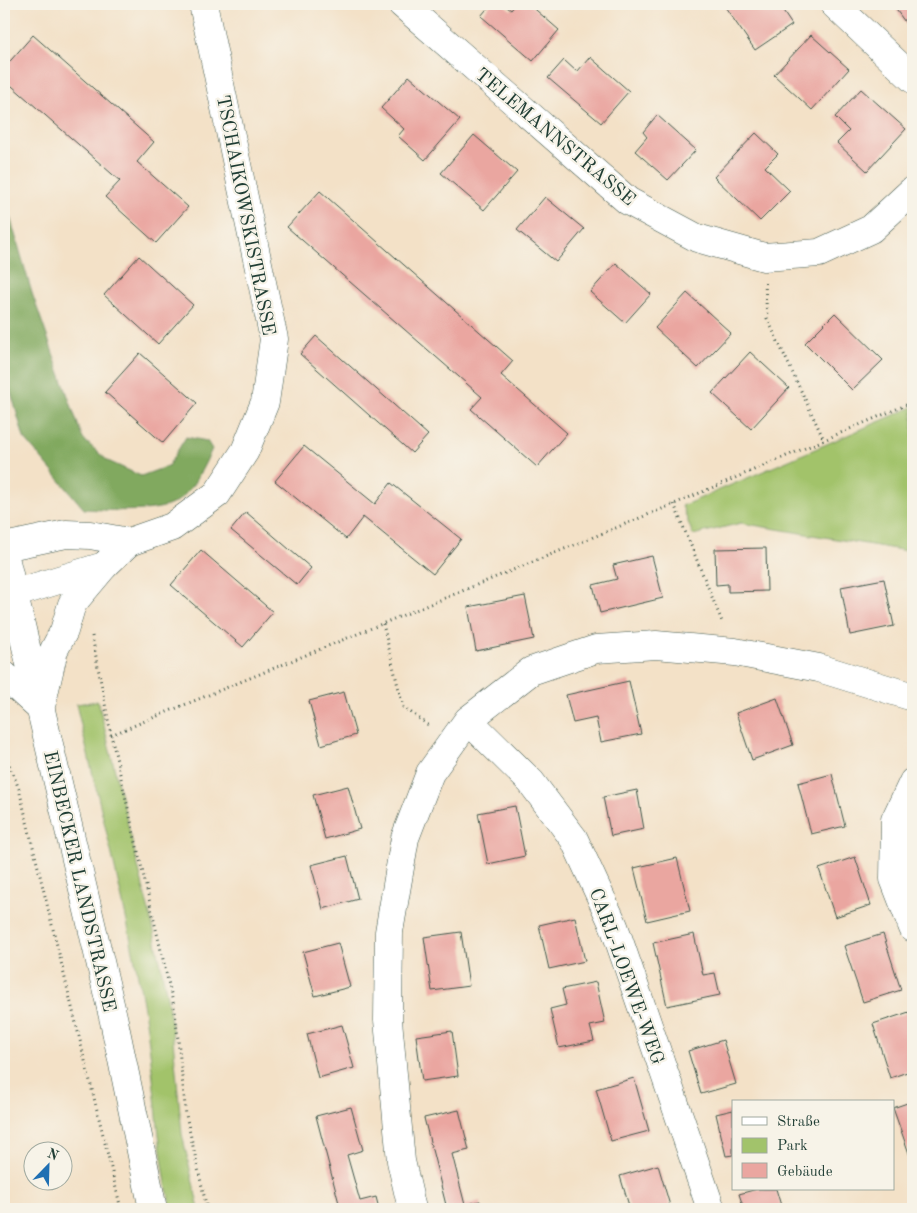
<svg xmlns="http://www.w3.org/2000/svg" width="917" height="1213" viewBox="0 0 917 1213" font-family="'Old Standard TT',serif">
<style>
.green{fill:#a2c36b;stroke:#608050}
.forest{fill:#81a95f;stroke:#50734a}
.building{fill:#eaa6a0}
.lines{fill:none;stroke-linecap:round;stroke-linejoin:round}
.minor-casing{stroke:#3f564a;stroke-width:29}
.primary-casing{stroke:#3f564a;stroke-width:29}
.path{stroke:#3f564a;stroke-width:3;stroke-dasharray:1 4;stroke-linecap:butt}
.minor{stroke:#fff;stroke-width:28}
.primary{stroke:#fff;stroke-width:28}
.labels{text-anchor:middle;stroke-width:4.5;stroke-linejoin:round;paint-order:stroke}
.street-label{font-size:19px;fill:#1f3d34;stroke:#f7f3e8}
</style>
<rect width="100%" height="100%" fill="#f7f3e8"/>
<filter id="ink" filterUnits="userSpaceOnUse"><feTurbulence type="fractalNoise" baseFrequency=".02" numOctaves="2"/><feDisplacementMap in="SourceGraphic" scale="10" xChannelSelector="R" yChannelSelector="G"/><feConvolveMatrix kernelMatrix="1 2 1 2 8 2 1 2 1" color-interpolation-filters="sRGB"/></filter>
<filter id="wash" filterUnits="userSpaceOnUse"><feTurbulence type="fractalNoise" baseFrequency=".0096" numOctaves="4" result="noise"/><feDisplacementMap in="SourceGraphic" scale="20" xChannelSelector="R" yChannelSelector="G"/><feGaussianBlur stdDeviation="1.12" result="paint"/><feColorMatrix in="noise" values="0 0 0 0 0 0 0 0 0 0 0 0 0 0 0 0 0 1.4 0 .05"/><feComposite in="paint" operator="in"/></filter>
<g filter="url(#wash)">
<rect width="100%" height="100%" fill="#f3e1c7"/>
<path class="green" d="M913,407V552L741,523L693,535L682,506Z
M98,701L154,932L167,997L172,1029L182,1134L199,1209H171C156,1141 155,1071 143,1003C125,902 99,803 76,704Z"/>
<path class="forest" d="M4,196L32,293L83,439L108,461L141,476L168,466L186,437L207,441L212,449C204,466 194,488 179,500C161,515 107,510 84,509L24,438L4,368Z"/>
<g id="blocks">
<path class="building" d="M491,4H503L511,10L516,4H529L559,30L533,61L481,16Z
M723,4H778L792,25L755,50Z
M892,4H913V20L907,25Z
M33,35L154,142L137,162L188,207L156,243L105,197L120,181L4,79V68Z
M811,35L849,69L812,110L774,75Z
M590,57L629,91L601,123L548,78L564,60L577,72Z
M409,76L460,120L425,160L398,136L404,129L381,108Z
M861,89L906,129L867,171L837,143L849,131L835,117Z
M657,115L696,150L668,180L635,151L647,137L643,132Z
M756,133L778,154L765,167L790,191L760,221L714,177Z
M474,135L517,172L484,210L441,173Z
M320,191L513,361L501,375L567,433L537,467L471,409L482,397L287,227Z
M545,197L584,229L556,262L517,230Z
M139,256L193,305L158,344L104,295Z
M616,263L651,294L625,323L590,292Z
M687,293L731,333L698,368L655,328Z
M835,313L883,360L852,390L805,343Z
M316,336L428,435L412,453L300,354Z
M750,352L789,388L751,429L712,393Z
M140,353L197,403L163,443L105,392Z
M304,446L375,504L391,483L461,539L433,574L363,517L346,539L275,481Z
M246,512L311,568L297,585L231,530Z
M766,548L767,591L728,592V584L716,585L715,549Z
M201,550L273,612L243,647L171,585Z
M652,556L663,598L600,613L593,585L617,579L613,565Z
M884,579L894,626L850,635L841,587Z
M525,596L534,639L476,651L468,607Z
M629,681L641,734L601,742L596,718L573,723L566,695Z
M344,692L356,735L321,745L309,701Z
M777,698L793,745L752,760L736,713Z
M832,774L845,826L811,834L798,783Z
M348,786L360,829L325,839L313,795Z
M637,790L644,829L611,836L603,797Z
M515,806L525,856L488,864L478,813Z
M347,856L358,899L323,909L311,865Z
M855,857L871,905L835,917L819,869Z
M677,858L690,911L647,921L634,868Z
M575,917L585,961L549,969L539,925Z
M461,932L469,986L432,991L424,937Z
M694,934L703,975L715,973L720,995L667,1006L653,943Z
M883,934L901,990L863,1002L844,946Z
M338,943L350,987L315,996L303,952Z
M596,982L605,1023L590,1026L594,1041L559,1048L550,1009L566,1005L562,989Z
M909,1012L913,1025V1070L890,1078L873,1024Z
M342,1025L354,1068L318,1078L307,1034Z
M452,1031L458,1076L422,1081L416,1036Z
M723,1040L736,1084L701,1094L688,1051Z
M634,1078L649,1131L611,1141L596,1089Z
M913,1101V1158L911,1159L893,1108Z
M351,1107L363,1150L347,1155L360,1201L376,1197L379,1209H341L340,1207L316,1116Z
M459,1110L469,1150L452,1154L465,1205L480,1201L482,1209H447L424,1118Z
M733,1110V1155L726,1156L716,1114Z
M658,1165L671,1209H630L620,1176Z
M757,1189H776L782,1209H744L739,1194Z"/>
</g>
</g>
<g filter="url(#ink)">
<use href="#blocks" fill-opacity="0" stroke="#3f564a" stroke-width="1"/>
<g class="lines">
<g class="minor-casing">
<path id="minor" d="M402,4L628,201L697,238L764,257L819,253L871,229L913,190
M834,4L913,79
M4,547L66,534L90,535L129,542
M13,594L104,566L129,542L172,527L217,494L245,451L265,402L274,339L203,4
M468,720L531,782L574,839L614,926L711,1209
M913,782L895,820L894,879L913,928
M412,1209L401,1161L388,1020L389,932L405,838L430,773L468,720L531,671L596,649L656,645L735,652L819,668L913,697"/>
</g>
<g class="primary-casing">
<path id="primary" d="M4,553L114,1021L153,1209
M4,675L41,709
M42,702L54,650L64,631L72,604L104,566"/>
</g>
<path class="path" d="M765,283L767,318L824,440
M674,504L723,624
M383,624L403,707L431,727
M92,636L111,735L175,1011L186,1115L207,1209
M111,735L674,504L913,402
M4,751L19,789L121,1209"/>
<use href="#minor" class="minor"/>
<use href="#primary" class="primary"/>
</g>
</g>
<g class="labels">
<g class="street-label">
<text transform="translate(556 136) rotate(40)" y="7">TELEMANNSTRASSE</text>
<text transform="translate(247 215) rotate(79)" y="7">TSCHAIKOWSKISTRASSE</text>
<text transform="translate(81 881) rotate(77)" y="7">EINBECKER LANDSTRASSE</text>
<text transform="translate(628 976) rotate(70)" y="7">CARL-LOEWE-WEG</text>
</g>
</g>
<rect width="917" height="1213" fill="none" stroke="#f7f3e8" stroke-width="20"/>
<rect x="732" y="1100" width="162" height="90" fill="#f7f3e8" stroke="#a1aaa0"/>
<rect x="742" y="1117" width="25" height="8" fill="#ffffff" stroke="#a1aaa0"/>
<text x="777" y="1126" font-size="15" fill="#1f3d34">Straße</text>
<rect x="742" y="1138" width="25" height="15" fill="#a2c36b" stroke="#a1aaa0"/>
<text x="777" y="1150" font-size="15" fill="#1f3d34">Park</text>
<rect x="742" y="1163" width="25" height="15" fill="#eaa6a0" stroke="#a1aaa0"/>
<text x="777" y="1176" font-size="15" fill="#1f3d34">Gebäude</text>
<g transform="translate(48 1166) rotate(23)"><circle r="24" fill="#f7f3e8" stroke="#a1aaa0"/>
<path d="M0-4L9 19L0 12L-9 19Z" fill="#1f6fb2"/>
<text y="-8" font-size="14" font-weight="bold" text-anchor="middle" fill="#1f3d34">N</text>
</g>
</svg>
